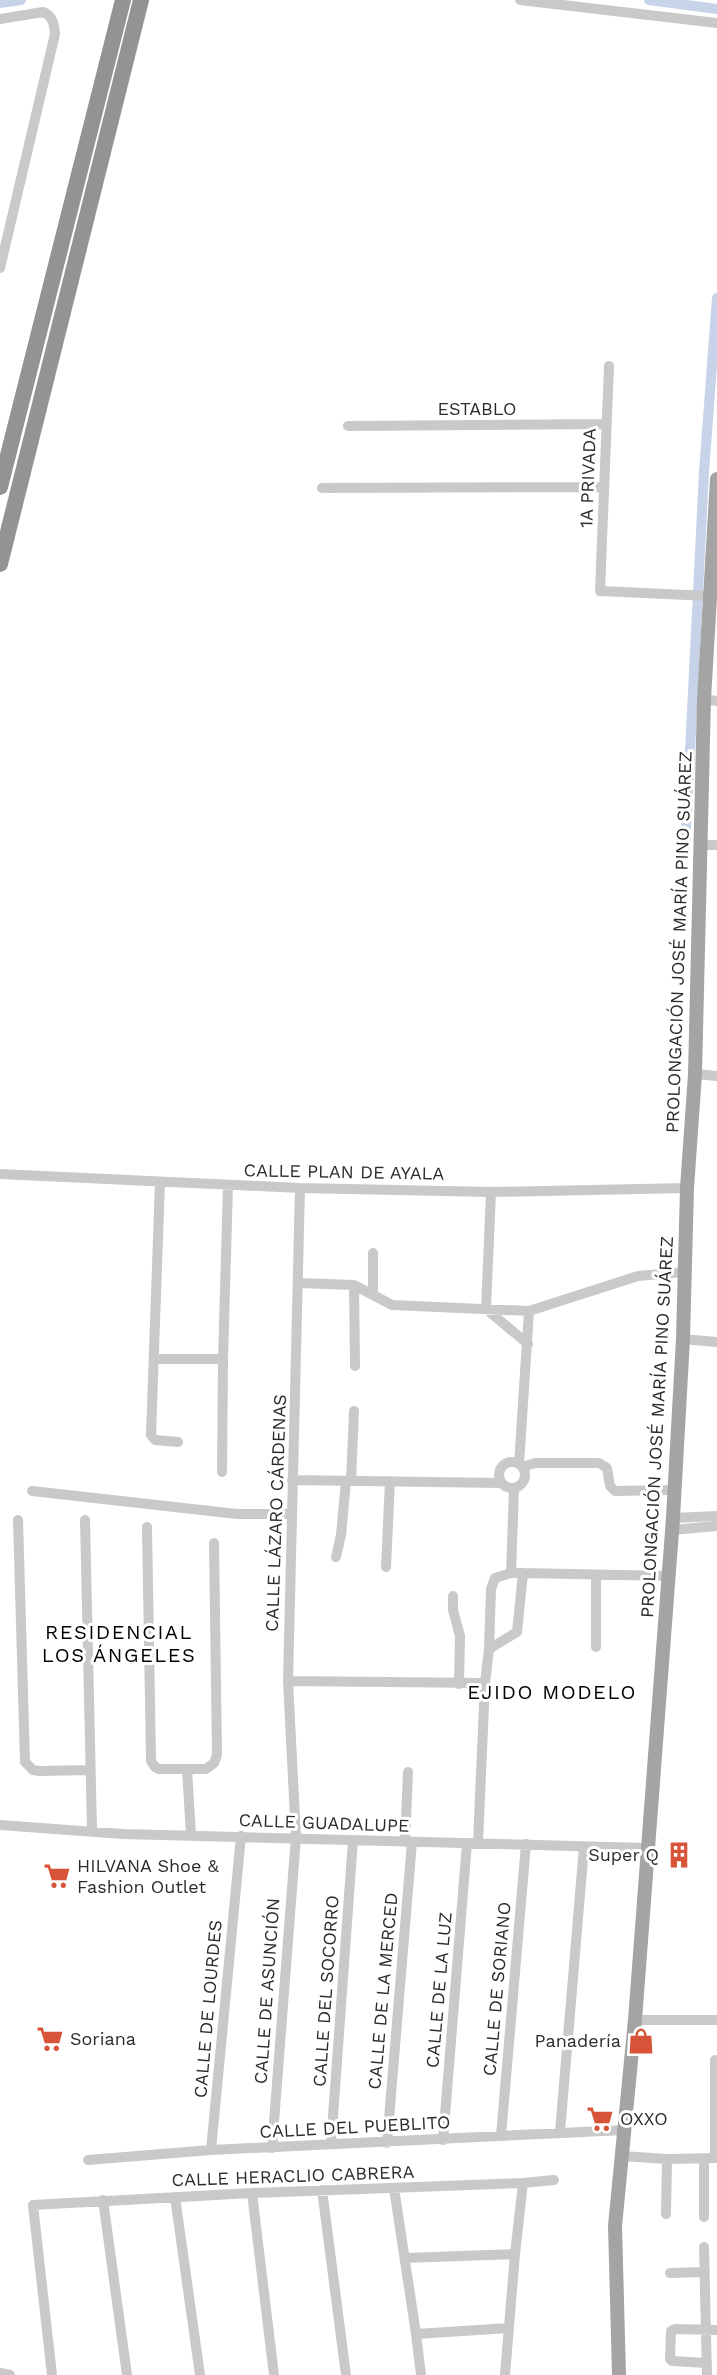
<svg xmlns="http://www.w3.org/2000/svg" width="717" height="2375" viewBox="0 0 717 2375" font-family="'Work Sans',sans-serif">
<style>
.lines{fill:none;stroke-linecap:round;stroke-linejoin:round}
.canal{stroke:#c7d3e8;stroke-width:10}
.minor{stroke:#c9c9c9;stroke-width:10}
.major{stroke:#a4a4a4;stroke-width:14}
.highway{stroke:#939393;stroke-width:16}
.labels{text-anchor:middle;stroke-width:6;stroke-linejoin:round;paint-order:stroke}
.street-label{font-size:18px;fill:#2c2c2c;stroke:#fff}
.poi-label{font-size:18px;fill:#2c2c2c;stroke:#fff;text-anchor:start}
.neighbourhood-label{font-size:20px;letter-spacing:1.5px;fill:#000;stroke:#fff}
</style>
<rect width="100%" height="100%" fill="#fff"/>
<g class="lines">
<path class="canal" d="M649,0L717,9
M0,3L21,0
M685,850L704,472L717,298"/>
<path class="minor" d="M520,0L717,23
M0,19L43,12C53,16 54,24 55,34L0,268
M609,366L600,591L709,596
M348,426L607,424
M322,488L604,487
M704,699L717,701
M701,845H717
M695,1074L717,1076
M0,1174L300,1188L491,1192L687,1188
M160,1182L151,1435L155,1440L178,1442
M491,1192L486,1309L528,1344
M299,1283L354,1285L392,1305L529,1311L638,1276L684,1272
M354,1285L355,1366
M373,1293V1253
M683,1339L717,1342
M154,1359H223
M499 1475a13 13 0 1 1 26 0a13 13 0 1 1-26 0Z
M519,1464L529,1311
M522,1467L535,1463H599L607,1468L610,1486L615,1491L674,1490
M222,1472L223,1359L228,1186
M292,1480L501,1483
M351,1481L354,1411
M32,1491L237,1514H291
M673,1518L717,1516
M18,1520L25,1762L33,1770L39,1771L90,1770
M85,1520L92,1830
M147,1527L151,1761L155,1767L159,1769H206L214,1763L217,1755L214,1543
M672,1530L717,1526
M336,1557L341,1535L346,1481
M386,1567L390,1481
M511,1573L514,1489
M453,1596V1610L460,1636L459,1684
M596,1647V1576
M489,1649L491,1589L495,1578L511,1573H523L669,1576
M288,1681L485,1683
M187,1769L191,1835
M0,1825L123,1834L647,1848
M405,1842L408,1772
M478,1842L485,1683L489,1649L517,1632L523,1573
M635,2020H717
M560,2132L584,1847
M501,2136L526,1844
M443,2140L467,1843
M387,2143L412,1842
M331,2144L353,1840
M272,2148L296,1837L288,1681L300,1188
M211,2150L241,1836
M622,2156L667,2159L717,2158
M715,2158V2060
M88,2160L211,2150L624,2130
M394,2188L416,2334L421,2375
M322,2190L346,2375
M252,2193L274,2375
M175,2197L200,2375
M103,2200L127,2375
M666,2214L667,2159
M704,2217V2159
M704,2247L707,2375
M405,2258L515,2254
M670,2273L705,2272
M416,2334L509,2328
M707,2363L672,2361L670,2359L671,2331L675,2329L717,2330
M0,2373L10,2375
M52,2375L33,2205L252,2193L523,2183L554,2180
M505,2375L515,2254L523,2183"/>
<path class="major" d="M619,2375L615,2226L635,2020L673,1518L683,1339L687,1188L695,1074L704,699L717,479"/>
<path class="highway" d="M0,487L123,0
M0,564L141,0"/>
</g>
<defs>
<g id="building-bare" transform="scale(2.07)"><path d="M-4-6H4V6H1V3H-1V6H-4ZM-2.5-4.3h1.7v1.8h-1.7ZM.8-4.3h1.7v1.8H.8ZM-2.5-1h1.7V.8h-1.7ZM.8-1h1.7V.8H.8Z" fill="#d85439" stroke="#fff" stroke-width="2.5" paint-order="stroke"/></g>
<g id="supermarket-bare" transform="scale(2.07)"><path d="M-6-5.5h2.5l.6 2H6L4.5 2H-2.5L-4.4-4H-6ZM-1.5 3.2a1.3 1.3 0 1 0 .1 0ZM3 3.2a1.3 1.3 0 1 0 .1 0Z" fill="#d85439" stroke="#fff" stroke-width="2.5" paint-order="stroke"/></g>
<g id="shop-bare" transform="scale(2.07)"><path d="M-5-2.5h2.3a2.7 3.5 0 0 1 5.4 0H5L5.5 6h-11ZM-1.5-2.5h3a1.5 2.3 0 0 0-3 0Z" fill="#d85439" stroke="#fff" stroke-width="2.5" paint-order="stroke"/></g>
</defs>
<g fill-rule="evenodd">
<use href="#building-bare" x="679" y="1855"/>
<use href="#supermarket-bare" x="57" y="1876"/>
<use href="#supermarket-bare" x="50" y="2039"/>
<use href="#shop-bare" x="641" y="2041"/>
<use href="#supermarket-bare" x="600" y="2119"/>
</g>
<g class="labels">
<g class="street-label">
<text x="477" y="415">ESTABLO</text>
<text transform="translate(588 478) rotate(-88)" y="6">1A PRIVADA</text>
<text transform="translate(679 942) rotate(-88)" y="6">PROLONGACIÓN JOSÉ MARÍA PINO SUÁREZ</text>
<text transform="translate(344 1172) rotate(1)" y="6">CALLE PLAN DE AYALA</text>
<text transform="translate(657 1427) rotate(-87)" y="6">PROLONGACIÓN JOSÉ MARÍA PINO SUÁREZ</text>
<text transform="translate(276 1513) rotate(-88)" y="6">CALLE LÁZARO CÁRDENAS</text>
<text transform="translate(324 1823) rotate(2)" y="6">CALLE GUADALUPE</text>
<text transform="translate(497 1989) rotate(-85)" y="6">CALLE DE SORIANO</text>
<text transform="translate(439 1990) rotate(-85)" y="6">CALLE DE LA LUZ</text>
<text transform="translate(267 1991) rotate(-86)" y="6">CALLE DE ASUNCIÓN</text>
<text transform="translate(326 1991) rotate(-86)" y="6">CALLE DEL SOCORRO</text>
<text transform="translate(383 1991) rotate(-85)" y="6">CALLE DE LA MERCED</text>
<text transform="translate(208 2009) rotate(-85)" y="6">CALLE DE LOURDES</text>
<text transform="translate(355 2127) rotate(-3)" y="6">CALLE DEL PUEBLITO</text>
<text transform="translate(293 2176) rotate(-2)" y="6">CALLE HERACLIO CABRERA</text>
</g>
<g class="poi-label">
<text x="659" y="1861" text-anchor="end">Super Q</text>
<text x="77" y="1872">HILVANA Shoe &amp;<tspan x="77" dy="21">Fashion Outlet</tspan></text>
<text x="70" y="2045">Soriana</text>
<text x="621" y="2047" text-anchor="end">Panadería</text>
<text x="620" y="2125">OXXO</text>
</g>
<g class="neighbourhood-label">
<text x="119" y="1639">RESIDENCIAL<tspan x="119" dy="23">LOS ÁNGELES</tspan></text>
<text x="552" y="1699">EJIDO MODELO</text>
</g>
</g>
</svg>
